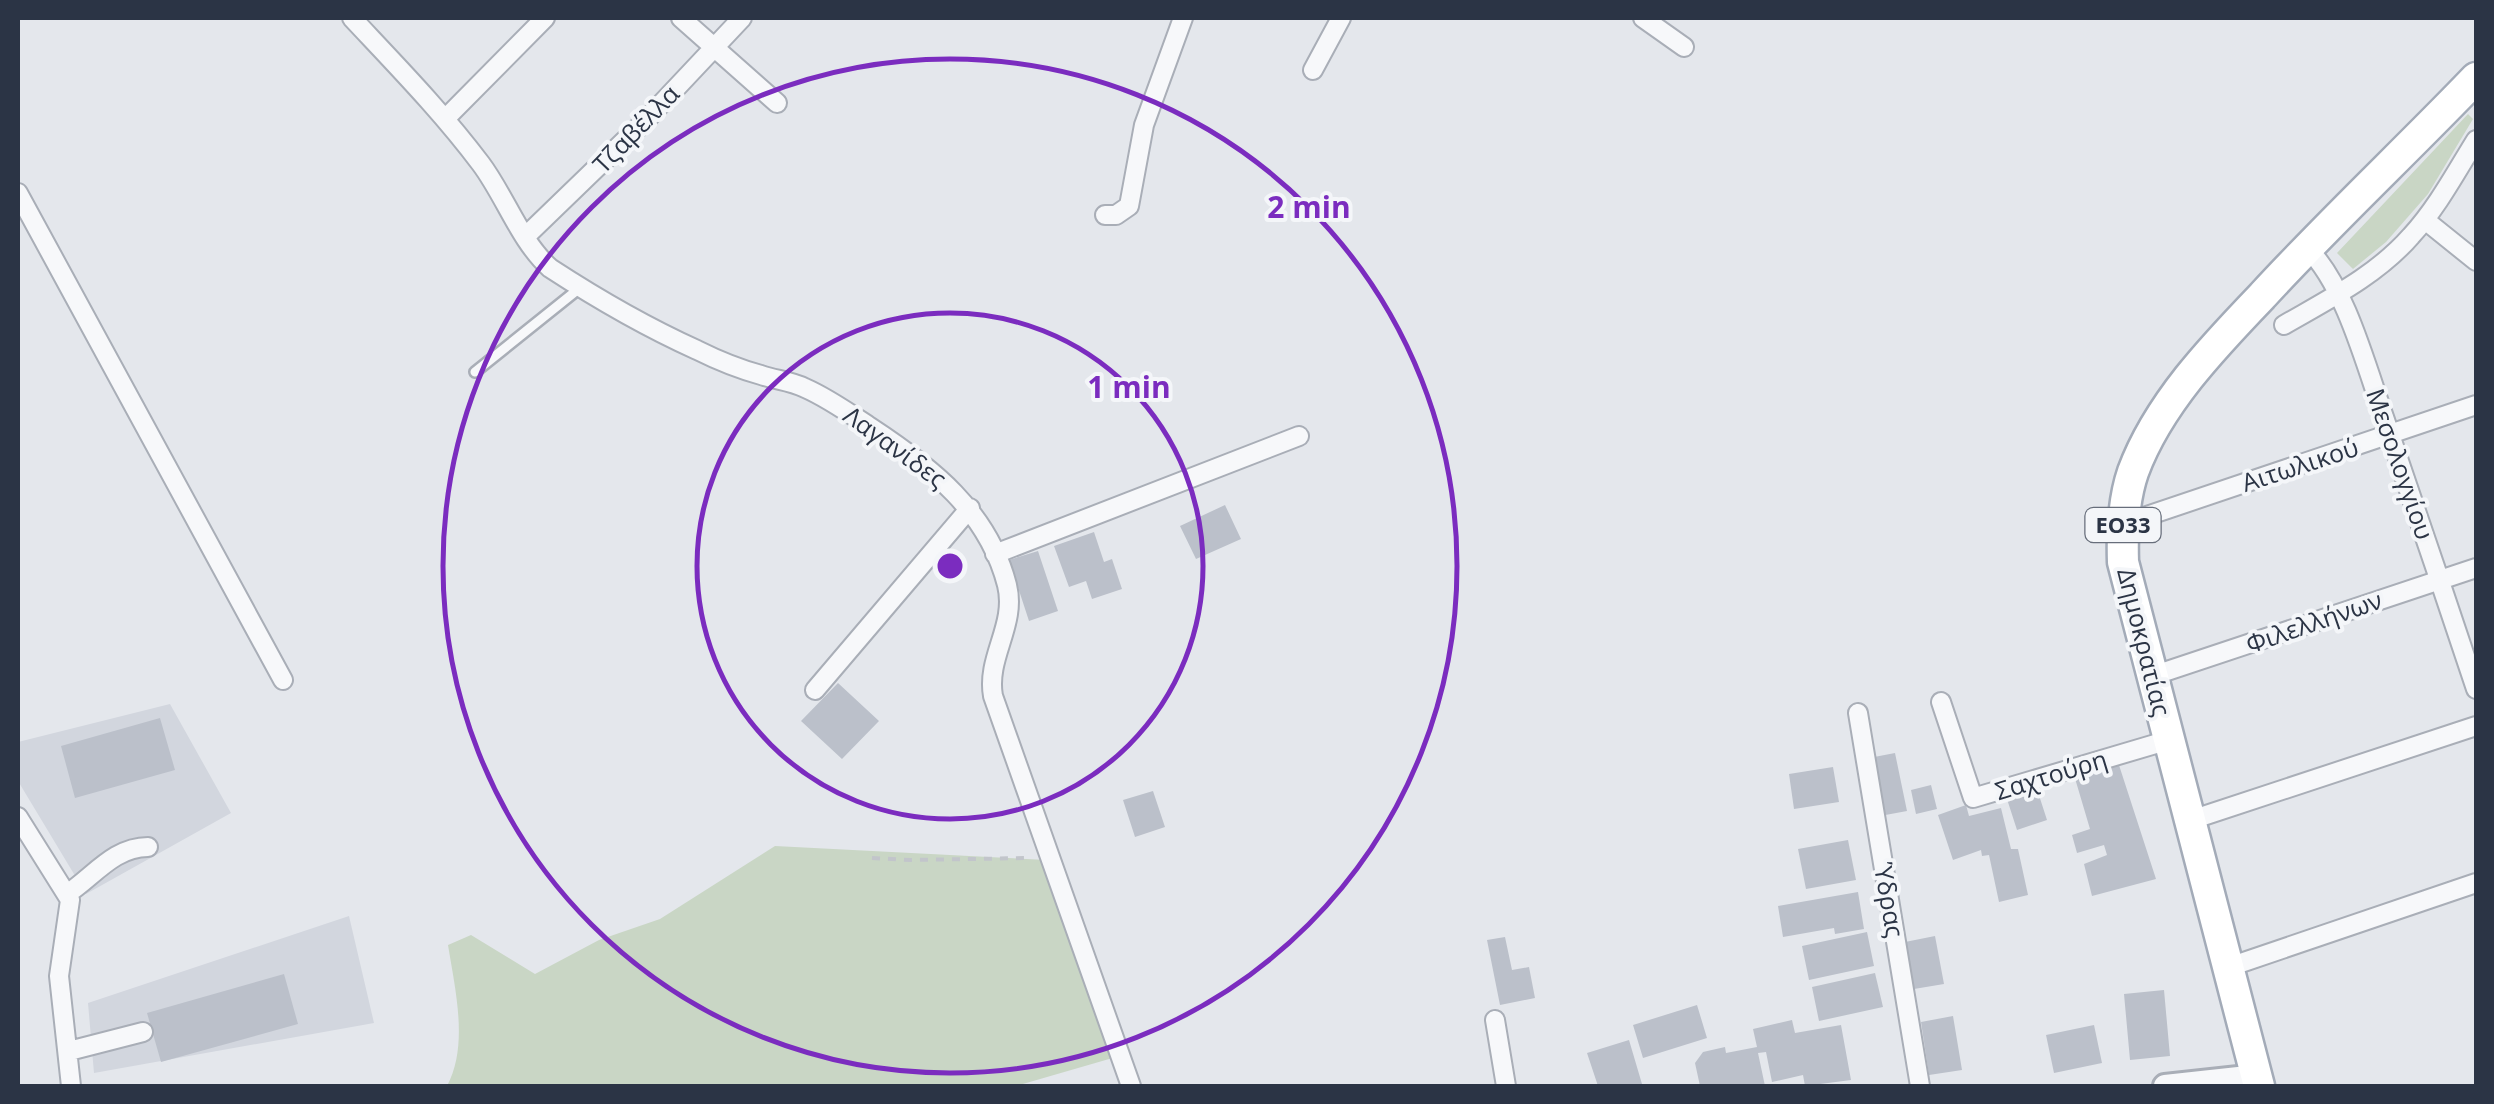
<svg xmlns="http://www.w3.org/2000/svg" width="2494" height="1104" viewBox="0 0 2494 1104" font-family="'Open Sans',sans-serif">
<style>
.built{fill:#d2d6de}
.green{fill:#c9d6c5}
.building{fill:#bbc0ca}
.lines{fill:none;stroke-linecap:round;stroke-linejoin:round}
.service-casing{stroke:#a9aeb7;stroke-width:14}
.minor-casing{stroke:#a9aeb7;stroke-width:22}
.tertiary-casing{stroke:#a9aeb7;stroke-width:28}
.primary-casing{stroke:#a3abb8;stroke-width:35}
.path{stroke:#c2c5cb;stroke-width:4;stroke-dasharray:8 8;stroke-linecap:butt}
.service{stroke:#f7f8fa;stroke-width:9}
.minor{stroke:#f7f8fa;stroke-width:18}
.tertiary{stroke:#f7f8fa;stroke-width:22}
.primary{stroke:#fff;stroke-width:30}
.ring{fill:none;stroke:#7b2cbf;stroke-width:5}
.labels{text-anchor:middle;stroke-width:8;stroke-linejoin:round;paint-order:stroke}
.shield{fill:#f4f6f9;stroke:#676e7b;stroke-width:2.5}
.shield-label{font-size:22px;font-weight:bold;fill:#2b3445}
.street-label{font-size:25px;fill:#2b3445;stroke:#f4f6f9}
.centre{fill:#7b2cbf;stroke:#f4f6f9;stroke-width:5}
.ring-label{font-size:30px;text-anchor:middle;font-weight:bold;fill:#7b2cbf;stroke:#f4f6f9;stroke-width:8;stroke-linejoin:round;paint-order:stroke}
</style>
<rect width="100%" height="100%" fill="#e4e7ec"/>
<path class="built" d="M170,704L231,813L86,894L18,781V742Z
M349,916L374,1023L94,1073L88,1003Z"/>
<path class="green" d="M2468,114L2473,119L2428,194L2386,242L2353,269L2337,253Z
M775,846L1047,860L1116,1057L1016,1086H447C469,1045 455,989 448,945L471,935L535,974L599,940L660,919Z"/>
<path class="building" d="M1225,505L1241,539L1196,559L1180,526Z
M1094,532L1104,562L1112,559L1122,589L1092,599L1086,581L1069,587L1054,546Z
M1038,551L1058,611L1029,621L1009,560Z
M838,683L879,721L842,759L801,721Z
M160,718L175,770L75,798L61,746Z
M1895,753L1907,811L1880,816L1869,758Z
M2118,762L2156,879L2092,896L2084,864L2107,855L2104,845L2077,853L2072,835L2090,829L2074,775Z
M1833,767L1839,802L1794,809L1789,774Z
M1931,785L1937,809L1916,814L1911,790Z
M2036,786L2047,820L2017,830L2006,796Z
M1153,791L1165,827L1135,837L1123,800Z
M1966,805L1969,816L2001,808L2011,849H2018L2028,895L1999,902L1989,855L1982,856L1981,850L1953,860L1938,815Z
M1848,840L1856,880L1806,889L1798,849Z
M1858,892L1864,929L1835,934L1834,928L1783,937L1778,906Z
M1867,932L1874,966L1809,980L1802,946Z
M1935,936L1944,984L1914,989L1905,942Z
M1505,937L1512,970L1529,967L1535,998L1500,1005L1487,940Z
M1875,973L1883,1007L1819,1021L1812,987Z
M284,974L298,1024L161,1062L147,1013Z
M2164,990L2170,1056L2130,1060L2124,994Z
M1697,1005L1707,1038L1643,1058L1633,1025Z
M1953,1016L1962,1070L1929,1075L1921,1022Z
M1792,1020L1795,1033L1841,1025L1851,1080L1805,1086L1803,1075L1772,1082L1766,1052L1758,1053L1765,1086H1700L1695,1063L1703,1052L1725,1047L1726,1053L1757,1047L1753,1029Z
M2094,1025L2102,1063L2054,1073L2046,1035Z
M1629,1040L1642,1084L1598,1086L1587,1053Z"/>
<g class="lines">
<g class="service-casing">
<path id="service" d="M475,372L581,287"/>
</g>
<g class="minor-casing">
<path id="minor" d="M352,18C396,65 442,112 481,164C505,196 520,241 550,268C596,298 646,327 697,350C717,360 739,369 761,375C775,380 791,381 805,388C828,398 849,413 870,427C931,467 988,511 1007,585C1017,625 986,657 993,696L1131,1086
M681,18L777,103
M1643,18L1684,47
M1313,70L1341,18
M446,118L545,18
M18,193L283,680
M1105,215H1116L1129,206L1144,125L1183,18
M2425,220L2476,261
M526,236L646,120L742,18
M2307,248C2345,284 2367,369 2385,420C2416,510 2446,599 2476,689
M2284,325C2329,299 2377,275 2411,236C2437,208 2456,172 2476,140
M2123,524L2476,405
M995,554L1299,436
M2152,676L2476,568
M815,690L970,508
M1941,702L1973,798L2169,740
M1858,713L1920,1086
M18,817L70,900L59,976L71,1086
M2191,820L2476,726
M67,894C94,876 114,847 148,847
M2229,967L2476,883
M1495,1020L1506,1086
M69,1051L143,1032"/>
</g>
<g class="tertiary-casing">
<path id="tertiary" d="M2165,1086L2257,1076"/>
</g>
<g class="primary-casing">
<path id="primary" d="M2259,1086L2123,562C2122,532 2123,501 2133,472C2158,404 2214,346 2263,295C2332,220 2406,151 2476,78"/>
</g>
<path class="path" d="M872,858L911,860L1030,858"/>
<use href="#service" class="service"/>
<use href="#minor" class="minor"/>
<use href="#tertiary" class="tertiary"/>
<use href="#primary" class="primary"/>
</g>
<g class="ring">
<circle cx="950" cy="566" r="253"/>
<circle cx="950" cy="566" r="507"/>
</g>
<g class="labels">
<rect class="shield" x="2085.5" y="508" width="75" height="34" rx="8"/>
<g class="shield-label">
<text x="2123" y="533">ΕΟ33</text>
</g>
<g class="street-label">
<text transform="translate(636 129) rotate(-46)" y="9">Τζαβέλλα</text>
<text transform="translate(895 447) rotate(36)" y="9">Λαγανίδες</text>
<text transform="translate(2400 464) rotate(71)" y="9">Μεσολογγίου</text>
<text transform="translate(2300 465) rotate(-18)" y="9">Αιτωλικού</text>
<text transform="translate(2314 622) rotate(-19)" y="9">Φιλελλήνων</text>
<text transform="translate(2144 642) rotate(76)" y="9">Δημοκρατίας</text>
<text transform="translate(2051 775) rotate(-17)" y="9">Σαχτούρη</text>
<text transform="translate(1889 900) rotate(80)" y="9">Ύδρας</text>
</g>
</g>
<circle cx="950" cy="566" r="15" class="centre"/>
<g class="ring-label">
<text x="1309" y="218">2 min</text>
<text x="1129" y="398">1 min</text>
</g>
<rect width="2494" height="1104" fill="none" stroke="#2b3445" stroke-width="40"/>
</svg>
